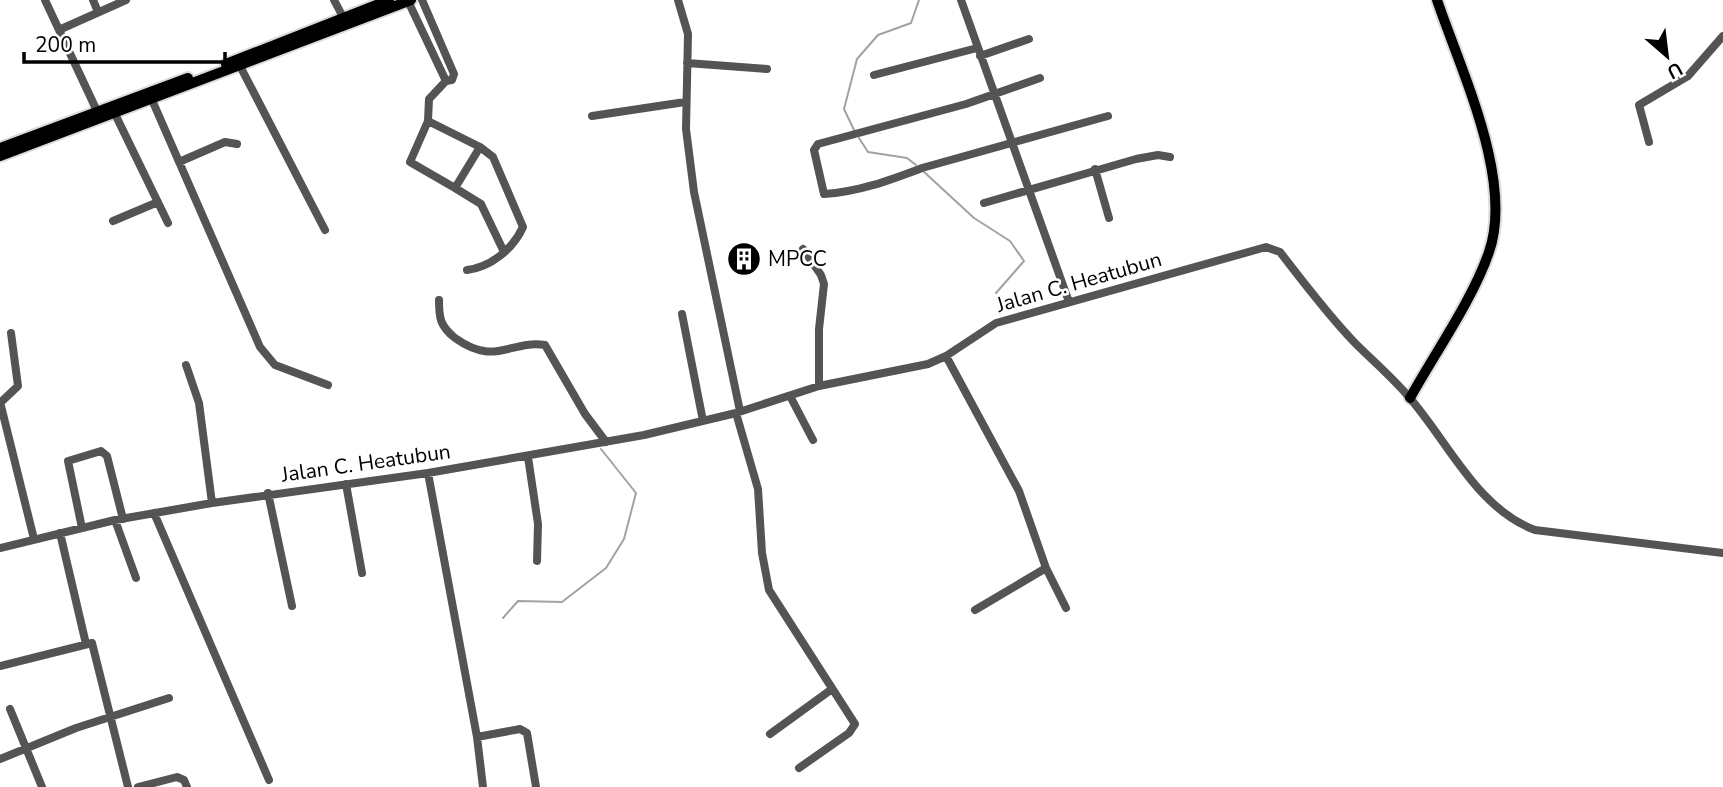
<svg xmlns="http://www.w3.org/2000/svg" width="1723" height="787" viewBox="0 0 1723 787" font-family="'Nunito Sans',sans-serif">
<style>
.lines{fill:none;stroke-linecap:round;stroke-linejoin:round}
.stream{stroke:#a2a2a2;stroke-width:2}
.major-casing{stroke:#dbdbdb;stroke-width:14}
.minor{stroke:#545454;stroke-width:8}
.major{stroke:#000;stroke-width:10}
.labels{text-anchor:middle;stroke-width:5;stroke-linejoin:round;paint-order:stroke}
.poi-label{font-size:21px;fill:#000;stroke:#fff;text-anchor:start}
.street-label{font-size:21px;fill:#000;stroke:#fff}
</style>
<rect width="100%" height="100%" fill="#fff"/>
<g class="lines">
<path class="stream" d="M854,130L844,109L857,59L878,35L911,23L919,0
M859,138L868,152L907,158L916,165
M923,171L974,218L1010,241L1024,261L996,293
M503,618L518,601L562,602L606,568L624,539L636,493L601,449"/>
<g class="major-casing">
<path id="major" d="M226,64L389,0
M0,148L188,78
M0,156L411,0
M1410,398C1435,353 1473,299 1489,252C1514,180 1461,71 1437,0"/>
</g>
<path class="minor" d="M45,0L97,111
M93,0L98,12
M334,0L343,17
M422,0L454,74L452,80L446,81
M678,0L688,34L686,129L694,192L740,411
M961,0L1069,302
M408,1L446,81L429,99L428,121L410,162L455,188L480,147L428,121
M61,29L126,0
M980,56L1029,39
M687,63L767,69
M240,66L325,230
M874,75L977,48
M1040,78L966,104L818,144L814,150L824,194C859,192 890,180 922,168L1108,116
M152,100L260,347L275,365L328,385
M115,114L168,223
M592,116L685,102
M1649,142L1639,105L1688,76L1723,36
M179,162L225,142L237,144
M1095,169L1109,218
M455,188L481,204L504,252
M984,203L1136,159L1158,155L1170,157
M113,221L158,202
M803,249L821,275L824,284L819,329V386
M467,270C491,267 513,249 523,227L493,157L480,147
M439,300C439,318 440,326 455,338C496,367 509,340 545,345L585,414L606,442
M682,314L703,421
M946,356L1019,491L1046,568L1066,608
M186,365L199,403L212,503
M790,396L813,440
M0,402L34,539
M0,403L18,386L11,333
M736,413L758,489L762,553L769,590L855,724L849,733L799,768
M528,457L538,524L537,561
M428,473L477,737L483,787
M346,484L362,573
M268,493L292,606
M154,513L269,780
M115,520L136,578
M82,528L68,461L101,451L107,456L123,519
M60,533L86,644
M0,548L115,520L212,503L428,473L644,435L736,413L819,386L928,364L946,356L996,323L1266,247L1280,252C1304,283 1328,315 1355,343C1373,361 1392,377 1408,396C1448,441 1476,508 1535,530L1723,553
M975,610L1046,568
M0,666L92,643L128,787
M10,709L42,787
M770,734L832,689
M477,737L520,729L527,733L536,787
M0,759L76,728L169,698
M138,787L177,777L184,780L187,787"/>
<use href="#major" class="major"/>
</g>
<defs>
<g id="building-disc" transform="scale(1.75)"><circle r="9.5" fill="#000" stroke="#fff"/><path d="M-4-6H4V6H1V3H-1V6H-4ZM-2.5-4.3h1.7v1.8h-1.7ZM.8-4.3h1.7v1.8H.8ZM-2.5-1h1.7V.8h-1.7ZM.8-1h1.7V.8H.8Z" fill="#fff"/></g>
</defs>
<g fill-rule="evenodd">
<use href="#building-disc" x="744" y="259"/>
</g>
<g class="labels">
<g class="poi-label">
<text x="768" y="266">MPCC</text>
</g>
<g class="street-label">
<text transform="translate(1079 282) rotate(-16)" y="7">Jalan C. Heatubun</text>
<text transform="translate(366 463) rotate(-8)" y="7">Jalan C. Heatubun</text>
</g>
</g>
<g transform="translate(1667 56) rotate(152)" stroke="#ffffff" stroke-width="5" paint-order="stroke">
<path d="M0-5L12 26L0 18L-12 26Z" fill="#000000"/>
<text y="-10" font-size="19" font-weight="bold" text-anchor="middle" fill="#000000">U</text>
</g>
<path d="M24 52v10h201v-10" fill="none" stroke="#000000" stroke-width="3.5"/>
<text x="35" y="52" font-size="21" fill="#000000" stroke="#ffffff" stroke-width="5" paint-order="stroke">200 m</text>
</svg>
